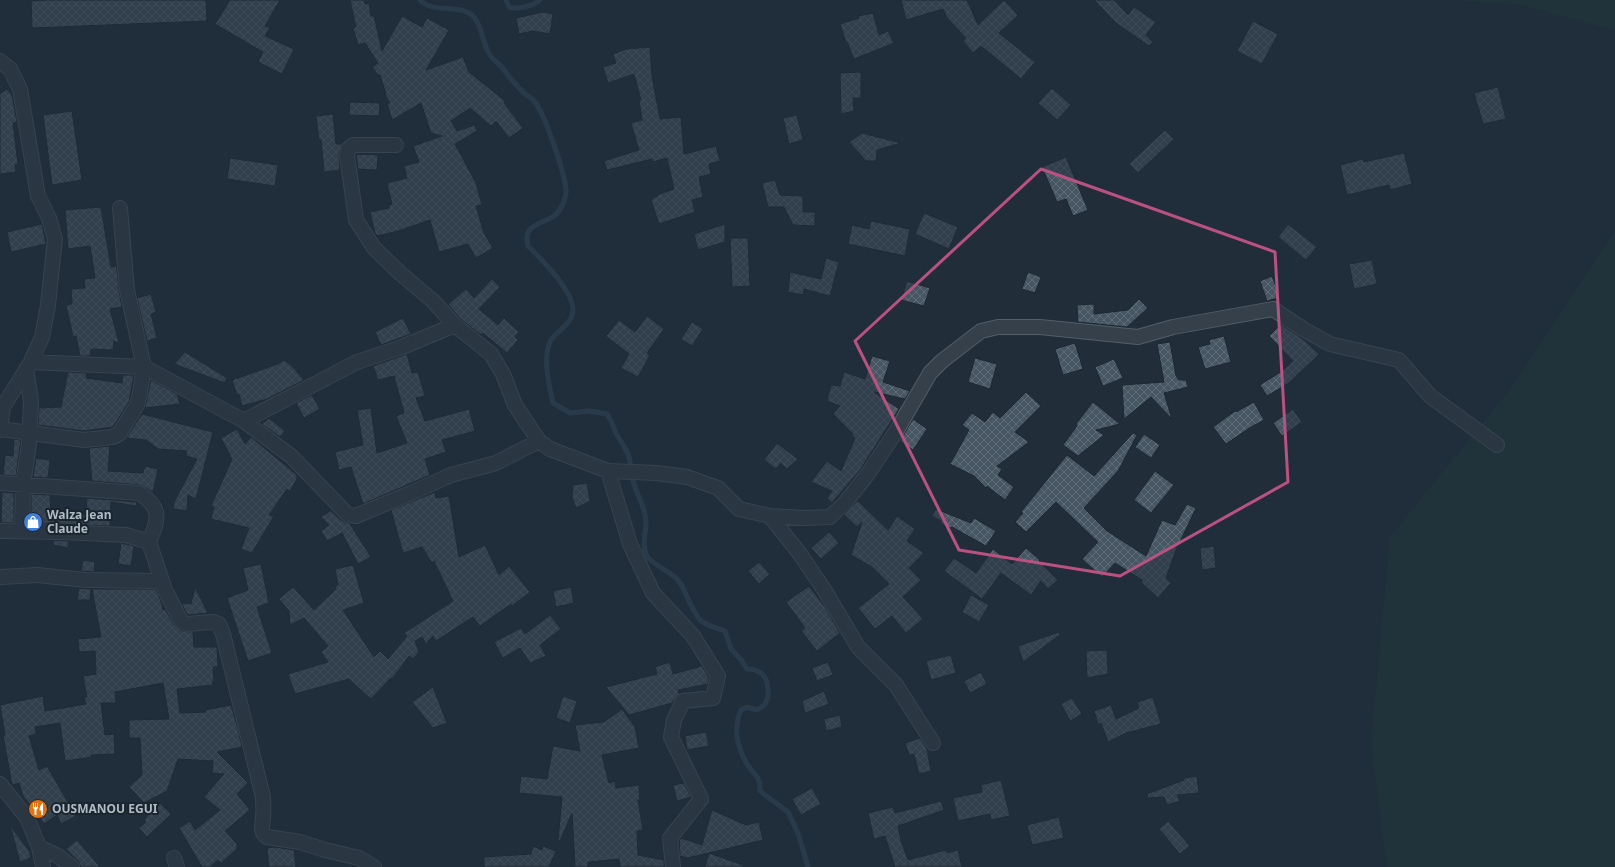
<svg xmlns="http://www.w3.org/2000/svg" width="1615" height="867" viewBox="0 0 1615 867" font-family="'Noto Sans',sans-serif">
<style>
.grass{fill:#233a3b}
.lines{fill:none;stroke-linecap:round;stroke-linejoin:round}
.stream{stroke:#344c61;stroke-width:5}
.building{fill:url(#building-cross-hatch);stroke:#1c2731}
.minor-casing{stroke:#525e68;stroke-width:16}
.minor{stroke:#35404a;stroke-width:14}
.marked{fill:none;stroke:#bb5180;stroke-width:3;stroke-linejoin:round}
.labels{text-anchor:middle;stroke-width:4;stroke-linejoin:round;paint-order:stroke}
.poi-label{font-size:12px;font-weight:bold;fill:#afbbc6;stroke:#1a252e;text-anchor:start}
</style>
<defs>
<pattern id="building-cross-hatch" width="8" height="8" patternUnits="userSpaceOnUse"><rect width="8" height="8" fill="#475663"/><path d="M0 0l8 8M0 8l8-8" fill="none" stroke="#5f6c78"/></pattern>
</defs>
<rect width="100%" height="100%" fill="#212e3a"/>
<path class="grass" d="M1452,0H1615V30L1517,4Z
M1615,231V867H1387L1371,744L1390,537L1512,387Z"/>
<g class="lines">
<path class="stream" d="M420,0C431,13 456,5 469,13C483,22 481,42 490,55C492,59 496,61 499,64C506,72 512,81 520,89C524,94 530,97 534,101C545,113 564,172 566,189C567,197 561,211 554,216C541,225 522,224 528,246C541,259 574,291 573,311C572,324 558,330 551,340C542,356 549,386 553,403L570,413L589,411L607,414C611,420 613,426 616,433C620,441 626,448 629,457C631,466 632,476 634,484C638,497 646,509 646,522C646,534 641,544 647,556C651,564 670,571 678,580C687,592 690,608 700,620C707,626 717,628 725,631L731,649L742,661L747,669C752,669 758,670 762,674C769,680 770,697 765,704C763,707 760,708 757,710L747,707L741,710C733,728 737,747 747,764C755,777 760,774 760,791L788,812L798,833L808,867
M506,0L509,7C517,10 533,6 540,0"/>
</g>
<path class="building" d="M46,0H206L207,21L32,28L31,1Z
M230,0H280L265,26L270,28L265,36L294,49L282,74L258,62L263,52L215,24Z
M350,0H364L365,4L369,3L371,16H374L382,51L402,16L422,27L427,18L449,30L426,70L463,57L469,72L505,101L504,103L523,128L509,138L496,121L491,126L470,108L451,121L457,131L475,125L477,131L455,144L476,183L482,205L476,206L484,233L493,248L476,258L468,244L439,252L430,220L398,231L377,236L375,233L370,212L389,208V205L392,204L387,183L407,178L404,166L419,162L413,146L442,136L431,133L421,103L392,120L387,103H390L385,95L386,94L380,75H378L372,67L378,63L365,43L358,45L353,28L356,27Z
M901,0H967L978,25L1004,0L1018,15L999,33L1035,62L1021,79L981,46L973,53L963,41L966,38L947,18L943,9L906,20Z
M1094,0H1114L1128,15L1134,7L1156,22L1146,35L1153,42L1149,46L1116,23Z
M543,12L553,14L550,34L533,31L519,34L516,18Z
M873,13L879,35L888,31L894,43L854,59L847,42H846L840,24L859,18L858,16Z
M1253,21L1278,34L1262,64L1237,51Z
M650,47L652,76L660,119L681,117L684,154L716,146L720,161L709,164L711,174L699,177L703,197L692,200L695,212L659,224L651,200L660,194L674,189L667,158L653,162L652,159L607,170L604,161L639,150L631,123L642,120L639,100H641L634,74L608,83L603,67L616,63L613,54L626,49Z
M861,72V98H853L854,111L841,114L840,73Z
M1498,87L1506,119L1483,124L1474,93Z
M1052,88L1071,105L1057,120L1038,103Z
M7,89L12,95L17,122L13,123L18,164L15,165L16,172L0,174V94Z
M350,102L380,103L379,116L349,115Z
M72,111L82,180L52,185L43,115Z
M333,114L336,144H342L339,154L340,170L324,172L321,140H319L316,116Z
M797,115L803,140L789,144L783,118Z
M1165,130L1174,139L1138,173L1129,164Z
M862,133L901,143L877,150L876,161H866L849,142Z
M1404,153L1412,184L1390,190L1389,185L1347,195L1340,165L1363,159L1364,162Z
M356,154L378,155L377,170L358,169Z
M1066,157L1088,210L1073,216L1066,199L1057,202L1042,167Z
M230,158L278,165L275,186L227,179Z
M775,180L780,195L803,196V212H815V226L793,225L784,207H768L762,183Z
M101,207L111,267L116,266L117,269L119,291L122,307L110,309L119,343L114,341L113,350L91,349L90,356H80L76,336L73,337L66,305L72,304L71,289L85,288L84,279L95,278L90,246L68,249L65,210Z
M924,213L958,227L949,249L915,234Z
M871,221L910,229L905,256L848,244L852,225L869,229Z
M42,224L46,244L11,252L7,232Z
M725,224V242L698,250L694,234Z
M1288,224L1317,247L1306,260L1278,237Z
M730,238H748L750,286L732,287Z
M826,258L839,262L830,296L804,289L803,295L788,292L790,272L821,279Z
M1372,260L1377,284L1354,289L1349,264Z
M1028,272L1041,277L1035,293L1022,289Z
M1272,276L1278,292V298L1267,301L1260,281Z
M492,279L500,287L479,309L498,325L504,318L519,332L515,337L518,340L507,353L483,333L481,335L461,319L448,304L466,289L474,298Z
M907,281L930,288L924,306L901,300Z
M151,294L156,312L151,314L157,338L147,341L137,298Z
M1139,299L1148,308L1127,327L1078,322L1077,305L1094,304V314L1128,310Z
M647,316L664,329L647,353L650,355L638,377L621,368L629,354L606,336L619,320L635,332Z
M403,318L411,334L381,345L375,332Z
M692,322L703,329L692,346L681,339Z
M1281,324L1304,340L1319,354L1289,383L1267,396L1260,385L1282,371L1293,361L1269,336Z
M1224,336L1231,362L1205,369L1198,347L1210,344L1209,340Z
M1170,342L1176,376L1179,380H1186L1188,387L1164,393L1172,419L1151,397L1124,419L1122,385L1164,382L1157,344Z
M1075,343L1083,369L1063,375L1055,349Z
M185,352L227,378L225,383L174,364Z
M407,354L412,373L418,372L425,396L416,398L425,421L469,409L475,431L442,440L446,452L425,459L430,475L363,504L351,467L339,470L335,452L363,445L357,410L371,408L377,453L407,443L396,416L404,413L394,376L378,380L373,366Z
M872,356L890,361L883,382L910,391L905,399L874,392L899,409L860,470L832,503L827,498L832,491L811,482L827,461L841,471L855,438L852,436L853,434L833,414L840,406L827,401L831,385L840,386L844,372L865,379Z
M975,358L997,364L990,389L968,382Z
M1114,359L1123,378L1103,386L1095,367Z
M284,360L293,367L304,380L267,399L242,406L239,394L237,395L232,380L278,364Z
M68,372L87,373L86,378L122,383L123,375H134L129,402L113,427L84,431L38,425L39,408L61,407Z
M151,380L177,394L180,404L145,408Z
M1026,392L1041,406L1015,432L1029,442L997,466L1002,469L998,475L1014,487L1005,500L987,486L986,488L974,476L950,464L969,430L962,425L972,413L985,422L993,412L1000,418Z
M312,395L320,409L304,418L296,403Z
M1093,402L1120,424L1096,430L1104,435L1078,456L1063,445L1077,426L1076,424Z
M1254,402L1264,420L1251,427L1226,444L1213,427L1235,411L1236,412Z
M1293,409L1302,422L1282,436L1273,423Z
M142,414L213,432L196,499L188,495L187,511L173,509L175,500L197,459L186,456L187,451L158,449L146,440L126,438Z
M269,418L285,431L280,437L262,424Z
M913,419L927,429L913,450L900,441Z
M237,429L245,444L251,437L297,475V479L290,491L287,489L269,515L274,516L252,553L241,549L249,528L211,519L214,507L211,506L232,459L221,438Z
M1133,433L1137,435L1118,471L1084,508L1107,531L1146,556L1162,520L1175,525L1187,504L1196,508L1176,550L1166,578L1171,583L1158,598L1141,582L1142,580L1115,563L1102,577L1082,559L1098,542L1056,502L1026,532L1015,522L1023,513L1021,512L1067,455L1094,476Z
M1144,434L1160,445L1151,458L1135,447Z
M14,439L21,440L16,476L3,475L5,455L13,456Z
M777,443L798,459L787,469L781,463L776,469L764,460Z
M110,446L108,471L143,473L145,466L158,469L153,492L140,485L92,481L89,448Z
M36,458L50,460L48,478L33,477Z
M1155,471L1174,485L1151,513L1134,500Z
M587,483L590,501L576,508L572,497L573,485Z
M2,492L14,493V523H1Z
M435,492L436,498L449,496L459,557L485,545L499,575L509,566L530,592L512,606L511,604L480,626L473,617L436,641L433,636L426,644L422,637L415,641L419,652L413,659L409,656L392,679L391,678L371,699L349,679L295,694L288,674L328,662L321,652L328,646L304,618L290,625L289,611L279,599L293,587L314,610L336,589L335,586L338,585L335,569L353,565L364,603L343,610L374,657L380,651L388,659L407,636L404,633L453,601L434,561L432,563L422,547L403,553L391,510Z
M31,494L50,495L51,514H86L87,498L137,502L136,506L111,502L110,526L31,523Z
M858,501L888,530L897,516L915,529L907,541L924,553L909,568L921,580L903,597L923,619L906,633L892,616L875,629L858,608L889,584L872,567L851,555L862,522L857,527L844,515Z
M329,509L342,521L350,524L371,557L358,564L342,533L327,541L321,531L329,525L321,517L330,511Z
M936,509L971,523L974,518L996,531L986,546L952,527L951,528L941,524V521L932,516Z
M829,532L839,543L821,559L811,548Z
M54,540L69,541L68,548L53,545Z
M121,543L134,546L131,566L118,564Z
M1214,546L1216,568L1202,570L1200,548Z
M1026,548L1040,560L1039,561L1058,580L1048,589L1041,581L1031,595L1001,573L982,599L944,571L954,558L976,573L993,549L1012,564Z
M83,560L95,562L94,572L81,571Z
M759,562L770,574L759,584L748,571Z
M261,564L269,603L257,607L272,653L248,661L227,598L248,590L243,568Z
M809,586L825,607L840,633L817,651L801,631L805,628L786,602Z
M195,587L208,613L188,615L181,603L191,604Z
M571,587L574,603L556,607L553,591Z
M79,588L91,589L90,600H77Z
M92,589H156L162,604L163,610L165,609L174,625L182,631L193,632L194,647H217L218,667H213L214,681L212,682L213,685L177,689L180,713L206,712L205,710L231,705L238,729L242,747L217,752L248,783L237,794L250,810L225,831L237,844V849L221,863L218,860L210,867H202L179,828L190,821L195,830L220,810L204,797L224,774L212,773L213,761L178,759L167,791L144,803L129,787L142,775L140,738H129V720L169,719L163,683L115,692L116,703H101L105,735L114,734L115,754L91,755L92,757L65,761L60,723L35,727L36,734L29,736L39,770L47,766L76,816L61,824L57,815L44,824L23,796L19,783L12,785L3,735H5L0,705L43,696L45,711L86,704L84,697H87L83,676L96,674L95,651L79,652L78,639L101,637Z
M971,595L989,605L979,622L962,612Z
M550,615L561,629L540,645L546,656L530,663L520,648L503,658L494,642L521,628L525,634Z
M1059,632L1060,635L1023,662L1018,646Z
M1107,650L1108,674L1087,678L1086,651Z
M951,655L956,673L931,680L926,661Z
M670,662L673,674L702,666L709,678L708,684L678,690L679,694L672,703L629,715L606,687L657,674L655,667Z
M828,662L833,675L817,681L812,668Z
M981,672L987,684L970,693L964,681Z
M433,687L447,723L433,728L412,702Z
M824,691L829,704L805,713L802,701Z
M563,696L577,701L570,723L556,718Z
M1153,697L1161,724L1126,733L1108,742L1101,723L1098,724L1094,711L1111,705L1116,719L1139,708L1137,702Z
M1072,698L1082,714L1070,721L1061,704Z
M622,709L635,727L639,748L602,755L609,783L615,781L616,788L639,785L640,800H638L643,830L637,831L638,855L664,860V867H620L619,859L588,862V867H575L572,813L560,841L558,840L562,797L519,793L521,776L547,779L553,746L580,751L575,725L604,722Z
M840,715L842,727L826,731L824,719Z
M706,732L709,746L687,750L685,736Z
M920,738L927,749L931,771L919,774L914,754L909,755L905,743Z
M1197,776L1199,793L1177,795L1180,801L1167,805L1164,797L1148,798L1147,794L1184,780V778Z
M1001,780L1010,816L991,820L990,814L958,821L953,798L982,792L981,785Z
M684,783L691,797L677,801L673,785Z
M812,788L821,804L801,815L792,799Z
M941,801L944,810L898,826L901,841L908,860L946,850L947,853L958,850L962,867H895L885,836L874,839L868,813L893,807L895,813Z
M160,803L171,814L147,837L139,828L146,822L144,820L148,815Z
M712,810L746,825L759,822L763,840L709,853L743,865V867H705L709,853L687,858L680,856L679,841L681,838L702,845Z
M1059,817L1064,838L1032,845L1027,825Z
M1168,821L1190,846L1180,854L1159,829Z
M10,825L29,851L31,858L20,862Z
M77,840L100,867H81L78,861L66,849Z
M533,846L542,850L543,846L556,851L549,867H484V857L531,854Z
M275,847L294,850L296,867H269L267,848Z"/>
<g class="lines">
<g class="minor-casing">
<path id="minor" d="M0,61L10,69L20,89L38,196L49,218L55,239L48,305L42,337L31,362L3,407L0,430
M396,145H353L348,149L347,155L356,220L374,248L401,274L433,301L455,325L491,354L503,374L515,405L539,441L550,449L608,471L657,473L687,477L718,488L739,509L770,516L804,518L830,517L845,503L867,475L897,430L930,373L942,361L981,331L998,327H1040L1138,337L1173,327L1273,309L1303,329L1330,344L1399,360L1430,396L1497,445
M31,362L144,367L244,421L291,456L348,515L356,516L411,493L451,475L496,463L539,441
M244,421L357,362L402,347L455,325
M0,429L84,440L113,437L119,434L137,405L140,393L144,367L127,290L120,208
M608,471L630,544L653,593L693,636L718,676L713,698L683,701L674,720L671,737L701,799L670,838L673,867
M0,483L139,493C162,507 159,520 149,542L165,590L181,621L186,624L213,622L219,624L223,634L263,797C263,803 264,810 263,817C263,826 259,831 267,837L300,842L325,850L359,858L374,867
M770,516L800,554L825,591L858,647L896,685L933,743
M0,531L62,532L126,535L149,542
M22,531L23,485L29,444L31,401L26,369
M0,577L37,575L86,580L162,581
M0,784L27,818L39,847L43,867
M39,847L58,856L72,867
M174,858L177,867"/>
</g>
<use href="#minor" class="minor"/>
</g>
<path d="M0 0H1615V867H0ZM1041,169L1275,252L1288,482L1120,576L959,550L855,341Z" fill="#212e3a" fill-opacity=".55" fill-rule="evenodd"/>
<path class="marked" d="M1041,169L1275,252L1288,482L1120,576L959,550L855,341Z"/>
<defs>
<g id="shop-disc" transform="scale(1)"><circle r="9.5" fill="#3f7fe0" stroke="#1a252e"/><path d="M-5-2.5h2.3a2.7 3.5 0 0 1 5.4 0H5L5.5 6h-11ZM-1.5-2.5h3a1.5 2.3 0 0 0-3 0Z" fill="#fff"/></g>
<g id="restaurant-disc" transform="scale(1)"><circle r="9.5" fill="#e8710a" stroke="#1a252e"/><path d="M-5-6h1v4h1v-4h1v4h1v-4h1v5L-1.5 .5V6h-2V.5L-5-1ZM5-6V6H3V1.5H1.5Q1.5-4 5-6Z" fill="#fff"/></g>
</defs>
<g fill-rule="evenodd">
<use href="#shop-disc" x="33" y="522"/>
<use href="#restaurant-disc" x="38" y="809"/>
</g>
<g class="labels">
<g class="poi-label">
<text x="47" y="519">Walza Jean<tspan x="47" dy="14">Claude</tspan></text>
<text x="52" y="813">OUSMANOU EGUI</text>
</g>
</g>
</svg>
